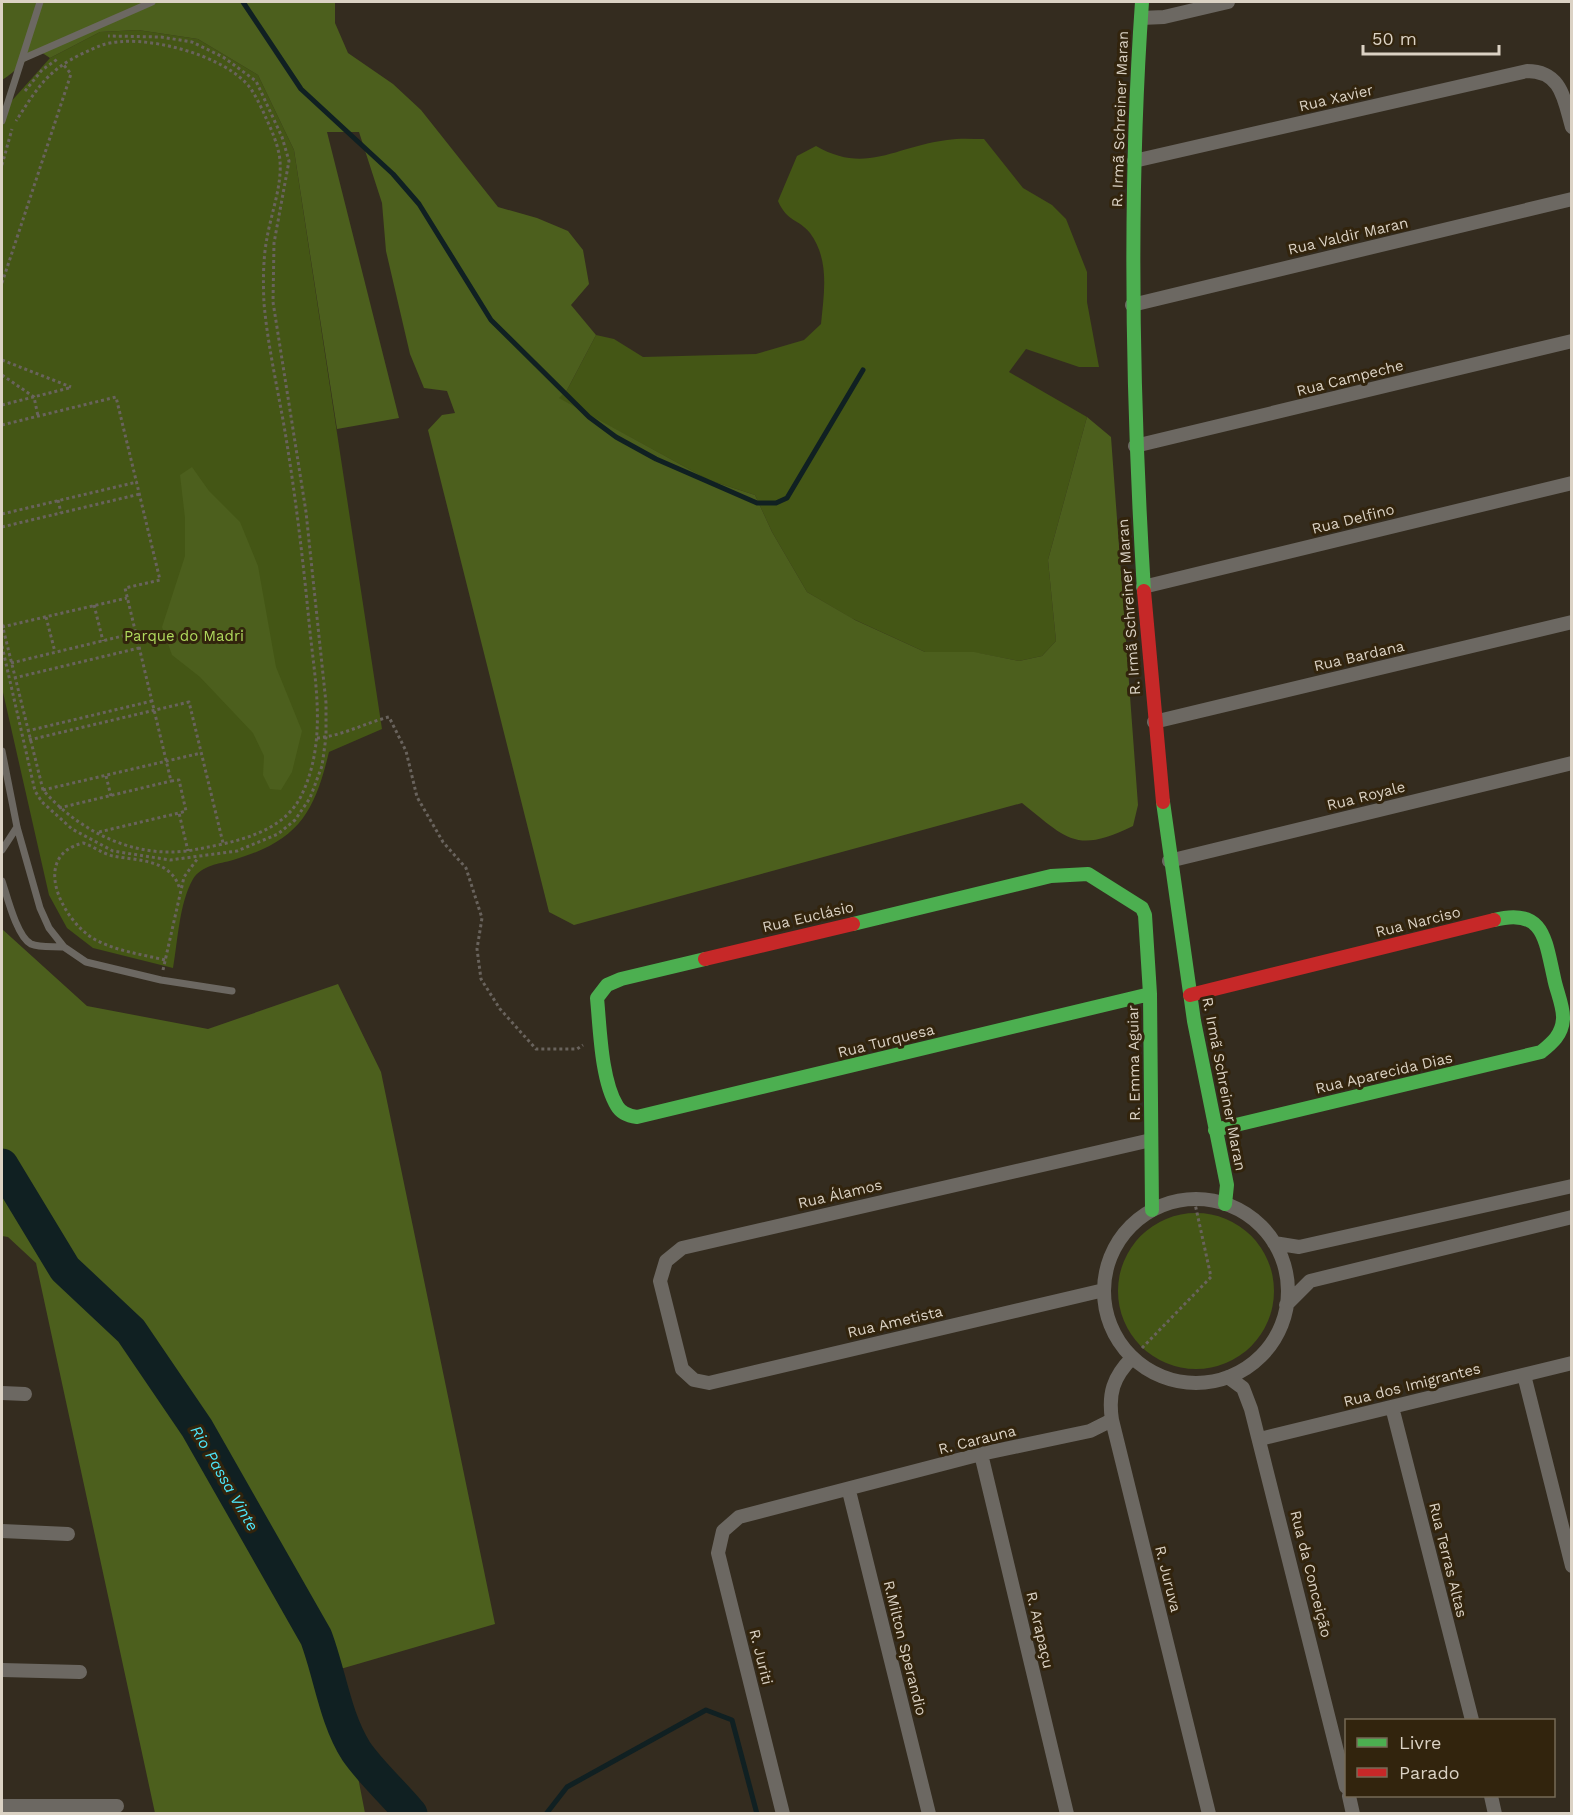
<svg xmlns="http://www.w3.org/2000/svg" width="1573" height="1815" viewBox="0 0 1573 1815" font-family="'Work Sans',sans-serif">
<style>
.green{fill:#445615}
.forest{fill:#4c5f1d}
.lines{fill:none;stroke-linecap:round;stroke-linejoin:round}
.stream{stroke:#102022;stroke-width:5}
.river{stroke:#102022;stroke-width:33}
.path{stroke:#69635d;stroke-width:3;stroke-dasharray:3 3;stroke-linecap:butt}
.lane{stroke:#6c6862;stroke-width:7}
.street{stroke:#6c6862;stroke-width:14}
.fast{stroke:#4caf50;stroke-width:14}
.jam{stroke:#c62828;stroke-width:14}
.labels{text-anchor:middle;stroke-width:6;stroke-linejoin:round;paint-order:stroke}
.street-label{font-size:15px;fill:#dbd2c4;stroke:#32240d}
.park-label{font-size:15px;fill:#b0da5d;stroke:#32240d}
.water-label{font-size:16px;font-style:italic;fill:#4de5f8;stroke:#32240d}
</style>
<rect width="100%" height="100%" fill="#342c1f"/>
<path class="green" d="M138,30L198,39L258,75L294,150L382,729L329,752C314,814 298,841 233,860C219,864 202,865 193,879C179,904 178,940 173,968L93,948L67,928L49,895L2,688V126L8,105L50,58L100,32Z
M984,139L1023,188L1052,205L1066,219L1087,272V302L1099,367H1079L1026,349L1009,372L1087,417L1048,560L1056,641L1042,656L1019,661L977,653L925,652L851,618L807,592L772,532L755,495L709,480L558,398L567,390L596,335L614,339L643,357L756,354L804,340L821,324C824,293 830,260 810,233C799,219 787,222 778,201L797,156L816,146C866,175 896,146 947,140C959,138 972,139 984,139Z
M1118 1291a78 78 0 1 1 156 0a78 78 0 1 1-156 0Z"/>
<path class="forest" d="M2,2H335V23L348,53L393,84L421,110L498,207L537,218L568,231L583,250L589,284L571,305L596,335L567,390L559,398L709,480L755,495L772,532L807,592L855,620L925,652H974L1019,661L1042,656L1056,641L1048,560L1087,417L1111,437L1138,805L1133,826C1076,854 1067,839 1022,803L574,925L549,912L428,430L442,415L455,413L447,391L424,388L410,354L386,251L382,203L359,132H327L399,418L337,429L294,150L258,75L198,39L138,30L100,32L50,58L41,52C25,58 17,71 2,80Z
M192,467L209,491L240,522L258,566L276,667L302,731L292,772L281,790L270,789L263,775L264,756L253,733L200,677L172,655L162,627L185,556V518L180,475Z
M2,929L87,1006L208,1029L338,984L381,1072L495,1624L337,1670L365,1813H155L36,1263L8,1237L2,1236Z"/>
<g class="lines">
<path class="stream" d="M243,2L301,89L393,174L419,204L491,320L589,417L616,437L656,459L757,503H776L787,498L863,370
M546,1814L567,1787L706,1710L732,1720L757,1814"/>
<path class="river" d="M2,1165L65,1269L131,1331L197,1428L316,1637C330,1674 335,1718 356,1751C371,1773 394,1793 411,1814"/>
<path class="path" d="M25,91L42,70L59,58
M2,165L12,129
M2,283L71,74L63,64
M2,360L71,387
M2,375L34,397L38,416
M2,405L69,388
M2,425L116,397L160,580L125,588L171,781L179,780L186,811L179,813L188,851
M58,500L61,513
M2,514L137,482
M2,527L140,494
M94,605L103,641
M46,617L55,652
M2,624L43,790C80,832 136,860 193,850C234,842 285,834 303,792C326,741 316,686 310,632C304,569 297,507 287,444C280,398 268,350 264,303C263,283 263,258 267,238C271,214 282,186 280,161C279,147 272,131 266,118C262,109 257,98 251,89C227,55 141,32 102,45C89,50 72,58 61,66C41,80 29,101 16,121
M2,627L127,598
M2,646L35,791L42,802L72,829L113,851L170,860L237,851L278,834L295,820L310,798L322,766L326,737V703L306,512L273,302L274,243L289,161L282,137L256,81L223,57L192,42L161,37L108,36
M11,663L135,633
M14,678L139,648
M27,731L152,701
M317,738C342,736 365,723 389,717L406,751L417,797L443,842L466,868L482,918L477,949L481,979L500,1009L536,1049H577L583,1045
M29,740L189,702L223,843
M106,776L111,796
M43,790L201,753
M59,808L171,781
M99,832L179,813
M165,960C140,954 116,951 94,939C62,920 30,856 83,843C93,846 103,854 113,856C139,861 172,859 180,890
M163,970L184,877L198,858
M1142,1348L1211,1277L1194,1199"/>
<path class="lane" d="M22,59L152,2
M2,121L40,2
M2,751L17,827L40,908L49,928L64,947L86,962L161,980L232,991
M2,850L17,827
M2,881C7,896 17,937 31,944C40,948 54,946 64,947"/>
<path class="street" d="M1141,18L1164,17L1228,2
M1134,161L1527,71C1562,71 1564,100 1572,127
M1132,305L1572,199
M1135,446L1572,341
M1143,587L1572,483
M1154,722L1572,622
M1169,861L1572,763
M1104 1291a92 92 0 1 1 184 0a92 92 0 1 1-184 0Z
M1274,1243L1299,1247L1572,1186
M1104,1290L709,1383L694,1380L682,1369L660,1281L666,1261L682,1248L1151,1140
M1286,1305L1310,1281L1572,1217
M1132,1358C1113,1377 1108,1394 1112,1420L1209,1814
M1524,1375L1572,1566
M1228,1377L1243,1388L1251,1409L1346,1787
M2,1393L25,1394
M1392,1407L1472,1720
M1260,1439L1572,1363
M981,1454L1067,1814
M849,1491L929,1814
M2,1531L68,1534
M2,1670L80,1672
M1349,1796L1353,1814
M1491,1796L1495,1814
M2,1806H117
M783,1814L718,1553L723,1531L739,1517L981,1454L1090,1431L1112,1420"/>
<path class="fast" d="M1142,2C1128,199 1132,394 1144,591
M1163,802L1194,1021L1227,1185L1225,1204
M853,924L1051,876L1088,874L1142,908L1145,915L1150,994L1152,1210
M705,959L621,979L607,985L597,998C600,1028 601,1080 617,1106C621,1113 629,1116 637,1117L1150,994
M1215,1130L1541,1052C1552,1043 1562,1035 1563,1019C1564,1007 1556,990 1554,978C1545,939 1544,907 1494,920"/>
<path class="jam" d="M1144,591L1163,802
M705,959L853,924
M1190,995L1494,920"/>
</g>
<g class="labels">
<g class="street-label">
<text transform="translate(1336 98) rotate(-13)" y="5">Rua Xavier</text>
<text transform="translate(1120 119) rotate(-88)" y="5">R. Irmã Schreiner Maran</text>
<text transform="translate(1348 236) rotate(-13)" y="5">Rua Valdir Maran</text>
<text transform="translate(1350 378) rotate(-14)" y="5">Rua Campeche</text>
<text transform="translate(1353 519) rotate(-14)" y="5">Rua Delfino</text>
<text transform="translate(1129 607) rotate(-94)" y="5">R. Irmã Schreiner Maran</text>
<text transform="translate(1359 656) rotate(-13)" y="5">Rua Bardana</text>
<text transform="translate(1366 796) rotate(-14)" y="5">Rua Royale</text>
<text transform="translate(808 917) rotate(-13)" y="5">Rua Euclásio</text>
<text transform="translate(1418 922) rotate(-14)" y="5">Rua Narciso</text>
<text transform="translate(886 1041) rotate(-14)" y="5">Rua Turquesa</text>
<text transform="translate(1134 1063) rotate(-91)" y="5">R. Emma Aguiar</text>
<text transform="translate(1384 1073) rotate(-13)" y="5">Rua Aparecida Dias</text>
<text transform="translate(1224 1084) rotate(79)" y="5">R. Irmã Schreiner Maran</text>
<text transform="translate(840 1194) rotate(-13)" y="5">Rua Álamos</text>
<text transform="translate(895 1322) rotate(-13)" y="5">Rua Ametista</text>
<text transform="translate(1412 1385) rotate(-14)" y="5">Rua dos Imigrantes</text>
<text transform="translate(977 1440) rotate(-14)" y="5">R. Carauna</text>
<text transform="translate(1448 1560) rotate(76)" y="5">Rua Terras Altas</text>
<text transform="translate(1311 1574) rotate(76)" y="5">Rua da Conceição</text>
<text transform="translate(1168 1579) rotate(76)" y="5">R. Juruva</text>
<text transform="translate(1040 1630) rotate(77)" y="5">R. Arapaçu</text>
<text transform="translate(905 1648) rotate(76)" y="5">R.Milton Sperandio</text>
<text transform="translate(761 1657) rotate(76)" y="5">R. Juriti</text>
</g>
<g class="park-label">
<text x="184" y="641">Parque do Madri</text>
</g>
<g class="water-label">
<text transform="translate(225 1478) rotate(60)" y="6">Rio Passa Vinte</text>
</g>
</g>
<rect width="1573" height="1815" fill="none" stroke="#dbd2c4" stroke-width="6"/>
<rect x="1345" y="1719" width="210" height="78" fill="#32240d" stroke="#766a56" stroke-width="1.5"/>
<rect x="1357" y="1738" width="30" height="9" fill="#4caf50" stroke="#766a56" stroke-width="1.5"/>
<text x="1399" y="1749" font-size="18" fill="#dbd2c4">Livre</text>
<rect x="1357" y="1768" width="30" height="9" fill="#c62828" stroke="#766a56" stroke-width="1.5"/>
<text x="1399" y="1779" font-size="18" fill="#dbd2c4">Parado</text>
<path d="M1363 45v9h136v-9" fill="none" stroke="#dbd2c4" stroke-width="3"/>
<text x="1372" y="45" font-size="18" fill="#dbd2c4" stroke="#32240d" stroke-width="4.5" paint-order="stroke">50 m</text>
</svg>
